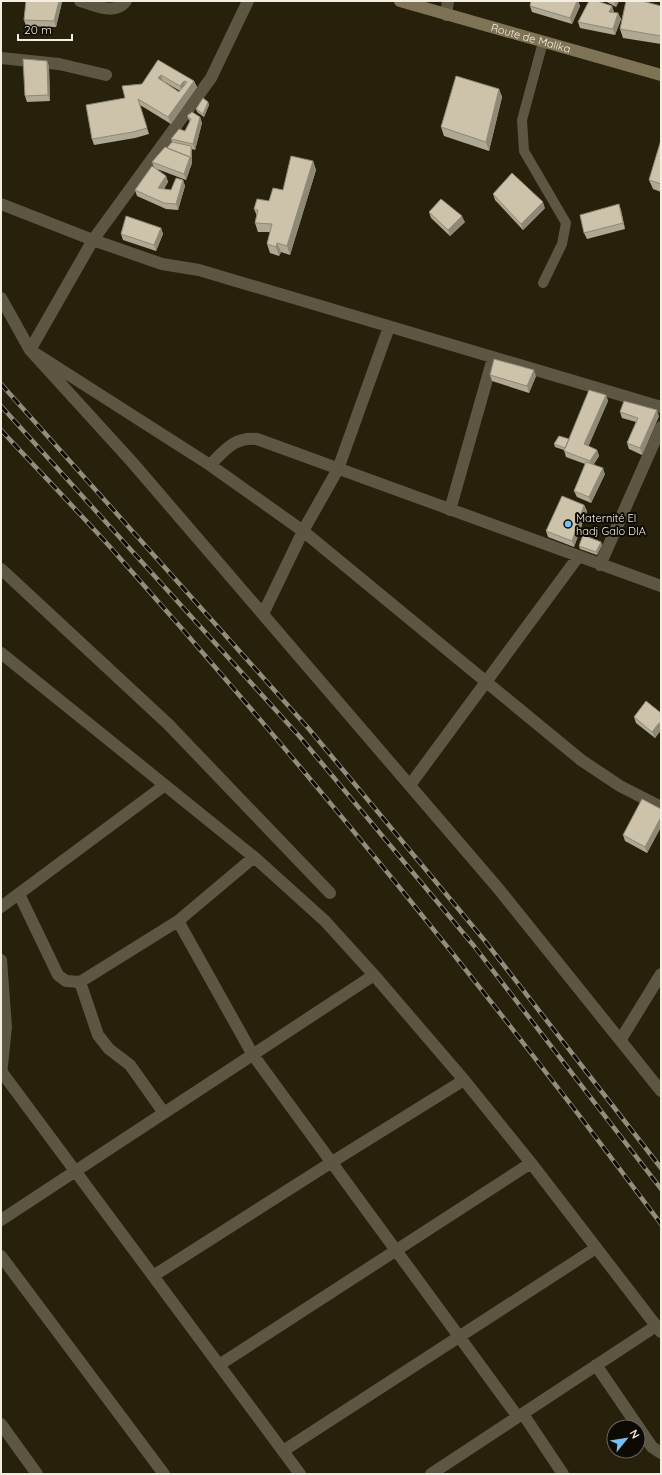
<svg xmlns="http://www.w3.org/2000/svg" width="662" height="1475" viewBox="0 0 662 1475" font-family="Quicksand,sans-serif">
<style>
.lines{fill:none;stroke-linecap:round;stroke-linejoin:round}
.lane{stroke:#5c5642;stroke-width:10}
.street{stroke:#5c5642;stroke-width:12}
.secondary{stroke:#7e7455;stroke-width:12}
.rail-casing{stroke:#928d7c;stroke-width:4.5}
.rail{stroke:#0d0a03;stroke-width:3;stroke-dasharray:9;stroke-linecap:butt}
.wall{fill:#afa892;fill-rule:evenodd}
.shaded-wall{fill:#8f8877}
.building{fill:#ccc3aa;stroke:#8f8877;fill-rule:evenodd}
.poi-dot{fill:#75c0f6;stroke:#0d0a03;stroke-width:1.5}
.labels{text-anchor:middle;stroke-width:4;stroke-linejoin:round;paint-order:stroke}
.street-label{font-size:11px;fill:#f2eee1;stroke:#0d0a03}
.poi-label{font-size:11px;fill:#f2eee1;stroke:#0d0a03;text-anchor:start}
</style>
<rect width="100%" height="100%" fill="#27200b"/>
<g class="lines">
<path class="lane" d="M543,42L522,120L524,151L566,223L562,244L543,283"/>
<path class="street" d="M80,1C95,5 115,16 126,1
M248,1L211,78L93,240L30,350L210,465L303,531L581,760L620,786L661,807
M446,15L448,1
M1,58L59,64L106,75
M1,204L93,240L162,264L199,270L661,407
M1,298L30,350L132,462L497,887L661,1091
M210,465C225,450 234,437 257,439L661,586
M450,510L493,358
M600,565L661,427
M1,569L168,724L330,893
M263,614L303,531L338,469L389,327
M1,653L254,857L325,921L374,975L464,1080L531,1163L661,1332
M410,785L578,557
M19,894L58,975L66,981L80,982L98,1035L109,1049L130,1065L164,1113
M1,907L165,785
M178,921L253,1055L518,1417
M1,960L6,1027L1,1075
M80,982L178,921L254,857
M621,1039L661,974
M1,1071L300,1474
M1,1220L374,975
M1,1256L164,1474
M153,1276L332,1162L464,1080
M219,1365L531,1163
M596,1365L652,1447L661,1453
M523,1414L563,1474
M1,1424L37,1474
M283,1451L596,1248
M431,1474L656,1326"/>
<path class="secondary" id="s1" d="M400,1L661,75"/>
<g class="rail-casing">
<path id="rail" d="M1,384L309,729L485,941L661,1168
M1,406L300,737L474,946L661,1189
M1,430C37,469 75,508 111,548C304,765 488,991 661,1224"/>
</g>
<use href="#rail" class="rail"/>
</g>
<path class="wall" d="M26,1H62V2L56,27L26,26L24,20Z
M531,1H578L580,6L572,24L532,12L530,6Z
M605,1H619L616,7Z
M612,6L614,13H618L621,19L615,35L580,28L578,22Z
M661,6V44L623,38L620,29Z
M158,60L194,81L197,87L171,124L140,105L149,134L135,138L94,145L92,139L125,98L142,84ZM163,81L180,91L179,92Z
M47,61L49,67L50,101L27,102L25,96Z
M499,89L502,97L489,151L444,136L441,127Z
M208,102L209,105L204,117L197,112L196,109Z
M187,116L200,117L202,123L195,150L192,149V163L186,180L157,169L166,176L168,182L164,189L171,190L183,180L185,186L178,210L166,209L137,196L135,190L154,167L152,162L167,148L172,142L171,139L185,131L190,122Z
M661,140V192L653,189L649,180Z
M313,161L316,170L290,255L281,252L279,256L270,253L267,244L270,232H258L255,223L257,216L254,209L269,201L283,190Z
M493,194L545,208L523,230L495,200Z
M621,210L625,229L587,239L584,233Z
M429,212L465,222L450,236L431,218Z
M161,228L163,234L156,251L123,240L121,234Z
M490,375L536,376L529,393L492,381Z
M606,395L608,401L588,446L597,450L599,456L594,464L605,474L591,503L577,497L574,491L585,464L566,457L564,450L555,447L554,444L569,439Z
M620,412L659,416L642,455L629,449L627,443L636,422L622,418Z
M584,505L587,511L574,547L548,537L546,531Z
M601,542L602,545L597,555L580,549L579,546Z
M661,713V730L655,738L636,723L634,717Z
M661,809V827L647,853L625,841L623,835Z"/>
<path class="shaded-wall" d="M59,1H62V2L56,27L54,21Z
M577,1H578L580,6L572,24L570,18Z
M614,1H619L616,7Z
M612,6L614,12L611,18L609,12Z
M618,13L621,19L615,35L613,29Z
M47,61L49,67L50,101L48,95Z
M161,75L163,81L160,84L158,78Z
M184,81L186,87L182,92L180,86Z
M194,81L197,87L171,124L168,117Z
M499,89L502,97L489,151L486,142Z
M208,102L209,105L204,117L203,114Z
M200,117L202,123L195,150L193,144Z
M191,146L192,149V163L186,180L184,174Z
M313,161L316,170L290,255L287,246Z
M166,176L168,182L160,194L158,188Z
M183,180L185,186L178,210L176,204Z
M543,202L545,208L523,230L521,224Z
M619,204L621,210L625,229L623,223Z
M462,216L465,222L450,236L448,230Z
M161,228L163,234L156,251L154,245Z
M277,243L281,252L279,256L276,247Z
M534,370L536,376L529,393L527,386Z
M606,395L608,401L587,450L584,444Z
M657,410L659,416L642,455L640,448Z
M597,450L599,456L592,467L590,461Z
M603,468L605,474L591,503L589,497Z
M584,505L587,511L574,547L572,541Z
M601,542L602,545L597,555L596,552Z
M659,723L661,730L655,738L652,732Z
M661,817V827L647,853L645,847Z"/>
<path class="building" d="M26,1H59L54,21L24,20Z
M531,1H577L570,18L530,6Z
M589,1H597L612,6L609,12L618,13L613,29L578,22Z
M626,1H642L661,6V36L620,29Z
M23,59L47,61L48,95L25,96Z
M158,60L194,81L168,117L138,99L147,128L133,132L92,139L86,105L125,98L122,86L142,84ZM161,75L180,86L184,81L187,82L179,92L158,78Z
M456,76L499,89L486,142L441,127Z
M203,98L208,102L203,114L196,109Z
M192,112L200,117L193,144L171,139L179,129L185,131L191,119L187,116Z
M661,140V184L649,180Z
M172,142L191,146V160L190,157L167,148Z
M165,147L190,157L184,174L152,162Z
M291,156L313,161L287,246L277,243L276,247L267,244L272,224L255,223L258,210L254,209L257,199L269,201L273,188L283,190Z
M152,166L166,176L158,188L171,190L176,178L183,180L176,204L164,203L135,190Z
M512,173L543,202L521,224L493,194Z
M441,199L462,216L448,230L429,212Z
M619,204L623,223L584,233L580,215Z
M126,216L161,228L154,245L121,234Z
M494,359L534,370L527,386L490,375Z
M589,390L606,395L584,444L597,450L590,461L564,451Z
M624,401L657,410L640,448L627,443L638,418L620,412Z
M559,436L569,439L565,448L554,444Z
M586,462L603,468L589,497L574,491Z
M562,496L584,505L572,541L546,531Z
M583,535L601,542L596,552L579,546Z
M646,701L661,713V723H659L652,732L634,717Z
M642,799L661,809V817L645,847L623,835Z"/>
<circle class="poi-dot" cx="568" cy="524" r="4"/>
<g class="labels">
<g class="street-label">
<text dy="4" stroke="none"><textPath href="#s1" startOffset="136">Route de Malika</textPath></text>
</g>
<g class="poi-label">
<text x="576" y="522">Maternité El<tspan x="576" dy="13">hadj Galo DIA</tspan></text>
</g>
</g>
<rect width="662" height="1475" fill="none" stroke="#f2eee1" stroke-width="4"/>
<g transform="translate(626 1439) rotate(60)"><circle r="19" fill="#0d0a03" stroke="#69655c"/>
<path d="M0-3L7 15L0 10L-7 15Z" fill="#75c0f6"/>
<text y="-6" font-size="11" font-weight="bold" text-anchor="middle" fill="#f2eee1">N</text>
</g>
<path d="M18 34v6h54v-6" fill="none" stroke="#f2eee1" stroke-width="2"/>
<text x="24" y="34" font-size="12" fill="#f2eee1" stroke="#0d0a03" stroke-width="3" paint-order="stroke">20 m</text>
</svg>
